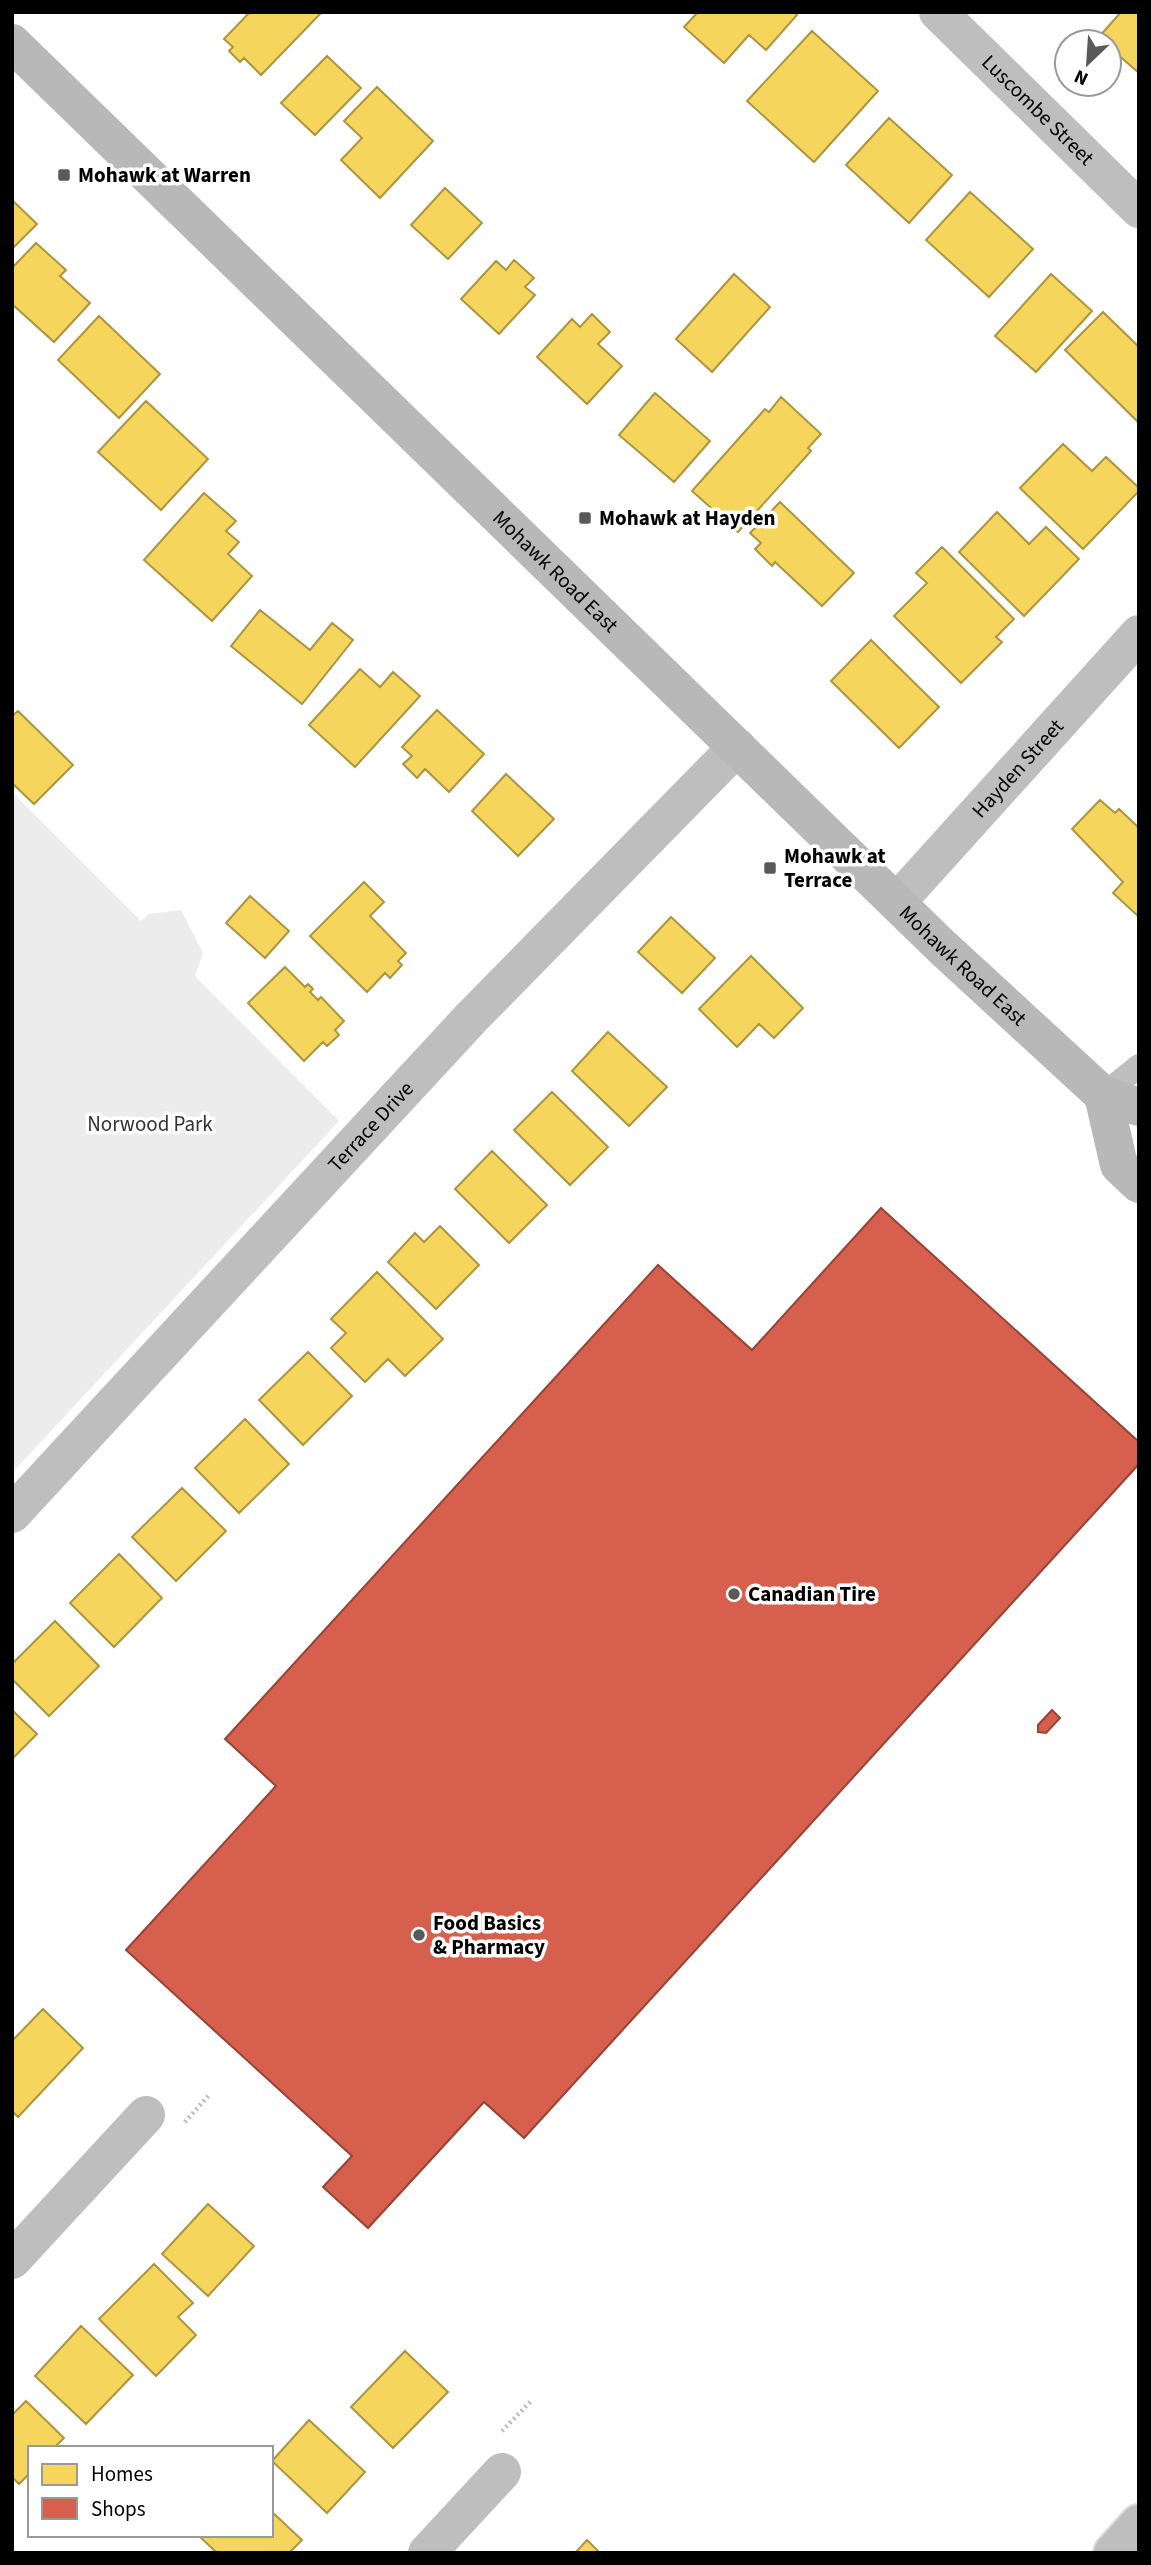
<svg xmlns="http://www.w3.org/2000/svg" width="1151" height="2565" viewBox="0 0 1151 2565" font-family="'Source Sans 3',sans-serif">
<style>
.green{fill:#ececec}
.homes{fill:#f6d55c;stroke:#ac9540;stroke-width:2}
.shops{fill:#d6604d;stroke:#964336;stroke-width:2}
.lines{fill:none;stroke-linecap:round;stroke-linejoin:round}
.primary-casing{stroke:#dbdbdb;stroke-width:42}
.path{stroke:#b9b9b9;stroke-width:4.5;stroke-dasharray:2 3.5;stroke-linecap:butt}
.lane{stroke:#bebebe;stroke-width:24}
.street{stroke:#bebebe;stroke-width:38}
.secondary{stroke:#b8b8b8;stroke-width:38}
.primary{stroke:#bebebe;stroke-width:38}
.poi-dot{fill:#595959;stroke:#fff;stroke-width:2.5}
.labels{text-anchor:middle;stroke-width:7;stroke-linejoin:round;paint-order:stroke}
.street-label{font-size:21px;fill:#000;stroke:#fff}
.poi-label{font-size:21px;font-weight:bold;fill:#000;stroke:#fff;text-anchor:start}
.park-label{font-size:21px;fill:#333;stroke:#fff}
</style>
<rect width="100%" height="100%" fill="#fff"/>
<path class="green" d="M12,792L141,921L149,914L181,910L203,953L195,976L339,1121L12,1473Z"/>
<path class="homes" d="M250,12H322L261,75L244,58L240,62L229,51L233,47L224,39Z
M698,12H795L797,15L766,50L749,35L724,63L684,27Z
M1121,12H1139V73L1109,47V42H1103L1098,38Z
M812,31L878,91L814,162L747,101Z
M327,56L361,88L315,135L281,103Z
M377,87L433,141L380,198L341,160L362,138L344,121Z
M889,118L952,175L909,223L846,165Z
M445,188L482,223L448,259L411,225Z
M970,192L1033,249L989,297L926,240Z
M12,200L37,224L12,249Z
M36,243L66,270L60,276L90,303L54,342L12,304V268Z
M514,260L534,278L525,287L535,295L499,334L461,299L496,261L506,270Z
M734,274L770,307L712,372L676,339Z
M1051,274L1092,311L1036,372L995,336Z
M1103,312L1137,345L1139,343V423L1065,350Z
M592,314L610,332L598,344L622,366L587,404L537,357L572,319L580,327Z
M99,316L160,374L119,418L58,360Z
M655,393L710,441L674,482L619,435Z
M781,397L821,434L808,448L811,451L738,532L692,491L765,409L769,412Z
M146,401L208,459L161,510L98,452Z
M1063,444L1092,471L1106,457L1139,488V491L1083,549L1020,488Z
M204,493L236,521L226,531L239,542L228,554L252,576L212,621L144,560Z
M780,502L854,573L822,606L775,562L772,566L755,549L761,543L750,533Z
M997,512L1029,544L1046,527L1079,559L1024,616L959,552Z
M942,547L1014,619L996,637L1002,642L961,683L894,616L927,583L916,573Z
M260,610L310,650L332,623L353,640L302,704L231,646Z
M871,640L939,707L899,748L831,681Z
M360,669L380,687L393,672L420,696L355,767L309,725Z
M437,710L484,754L449,792L425,769L417,778L403,764L412,756L402,747Z
M18,711L73,765L34,804L12,783V716Z
M506,774L554,819L518,856L472,811Z
M1100,800L1115,813L1119,809L1139,828V917L1113,893L1123,882L1072,829Z
M364,882L384,902L370,916L406,953L398,961L402,965L390,978L385,973L367,992L310,936Z
M250,896L289,931L265,958L226,923Z
M671,917L715,958L682,993L638,952Z
M751,956L803,1008L774,1038L759,1024L737,1047L699,1009Z
M285,967L305,987L308,984L313,989L310,992L318,1000L321,997L344,1021L335,1030L339,1035L327,1046L323,1042L304,1061L248,1003Z
M608,1032L667,1087L629,1126L572,1071Z
M552,1092L608,1147L570,1185L514,1130Z
M492,1151L547,1205L509,1243L455,1189Z
M440,1226L479,1265L436,1309L388,1262L415,1233L424,1242Z
M377,1272L443,1339L405,1376L388,1359L365,1382L331,1348L346,1333L331,1319Z
M308,1352L352,1396L303,1445L259,1400Z
M245,1419L289,1464L239,1513L195,1468Z
M182,1488L226,1531L176,1581L132,1537Z
M119,1554L162,1598L114,1647L70,1603Z
M55,1621L99,1666L49,1716L12,1679V1664Z
M12,1710L37,1734L12,1759Z
M43,2009L83,2048L18,2117L12,2111V2041Z
M208,2204L254,2246L208,2296L162,2254Z
M154,2264L193,2303L178,2317L196,2335L156,2376L99,2319Z
M81,2326L133,2375L86,2424L35,2376Z
M405,2351L448,2392L393,2448L351,2407Z
M26,2401L64,2438L54,2448H30V2473L19,2484L12,2477V2415Z
M309,2420L365,2472L327,2513L272,2461Z
M271,2511L302,2540L289,2553H217L198,2535H271Z
M587,2540L600,2553H575Z"/>
<path class="shops" d="M881,1208L1139,1442V1464L524,2138L484,2102L368,2228L323,2187L352,2156L126,1950L276,1786L225,1739L658,1265L752,1350Z
M1052,1710L1060,1718L1046,1733L1038,1732V1725Z"/>
<g class="lines">
<g class="primary-casing">
<path id="primary" d="M1113,2553L1139,2524"/>
</g>
<path class="path" d="M185,2122L210,2094
M502,2431L531,2401"/>
<path class="lane" d="M1103,1095L1139,1066"/>
<g class="street">
<path id="s1" d="M938,12L1139,209"/>
<path id="s2" d="M897,902L1139,634"/>
<path id="s3" d="M12,1514L471,1018L737,747"/>
<path d="M12,2260L146,2115"/>
<path d="M427,2553L502,2472"/>
</g>
<g class="secondary">
<path id="s4" d="M12,43L942,947L1103,1095L1139,1107"/>
<path d="M1103,1095L1119,1165L1139,1184"/>
</g>
<use href="#primary" class="primary"/>
</g>
<g class="poi-dot">
<rect x="57" y="168" width="14" height="14" rx="3.5"/>
<rect x="578" y="511" width="14" height="14" rx="3.5"/>
<rect x="763" y="861" width="14" height="14" rx="3.5"/>
<circle cx="734" cy="1594" r="7"/>
<circle cx="419" cy="1935" r="7"/>
</g>
<g class="labels">
<g class="street-label">
<text dy="7" stroke="none"><textPath href="#s1" startOffset="140">Luscombe Street</textPath></text>
<text dy="7" stroke="none"><textPath href="#s4" startOffset="758">Mohawk Road East</textPath></text>
<text dy="7" stroke="none"><textPath href="#s2" startOffset="180">Hayden Street</textPath></text>
<text dy="7" stroke="none"><textPath href="#s4" startOffset="1325">Mohawk Road East</textPath></text>
<text dy="7" stroke="none"><textPath href="#s3" startOffset="528">Terrace Drive</textPath></text>
</g>
<g class="poi-label">
<text x="78" y="182">Mohawk at Warren</text>
<text x="599" y="525">Mohawk at Hayden</text>
<text x="784" y="863">Mohawk at<tspan x="784" dy="24">Terrace</tspan></text>
<text x="748" y="1601">Canadian Tire</text>
<text x="433" y="1930">Food Basics<tspan x="433" dy="24">&amp; Pharmacy</tspan></text>
</g>
<g class="park-label">
<text x="150" y="1131">Norwood Park</text>
</g>
</g>
<rect width="1151" height="2565" fill="none" stroke="#000000" stroke-width="28"/>
<rect x="28" y="2446" width="245" height="91" fill="#ffffff" stroke="#999999" stroke-width="2"/>
<rect x="42" y="2464" width="35" height="21" fill="#f6d55c" stroke="#999999" stroke-width="2"/>
<text x="91" y="2481" font-size="21" fill="#000000">Homes</text>
<rect x="42" y="2498" width="35" height="21" fill="#d6604d" stroke="#999999" stroke-width="2"/>
<text x="91" y="2516" font-size="21" fill="#000000">Shops</text>
<g transform="translate(1088 63) rotate(205)"><circle r="33" fill="#ffffff" stroke="#999999" stroke-width="2"/>
<path d="M0-5L12 26L0 18L-12 26Z" fill="#595959"/>
<text y="-10" font-size="19" font-weight="bold" text-anchor="middle" fill="#000000">N</text>
</g>
</svg>
